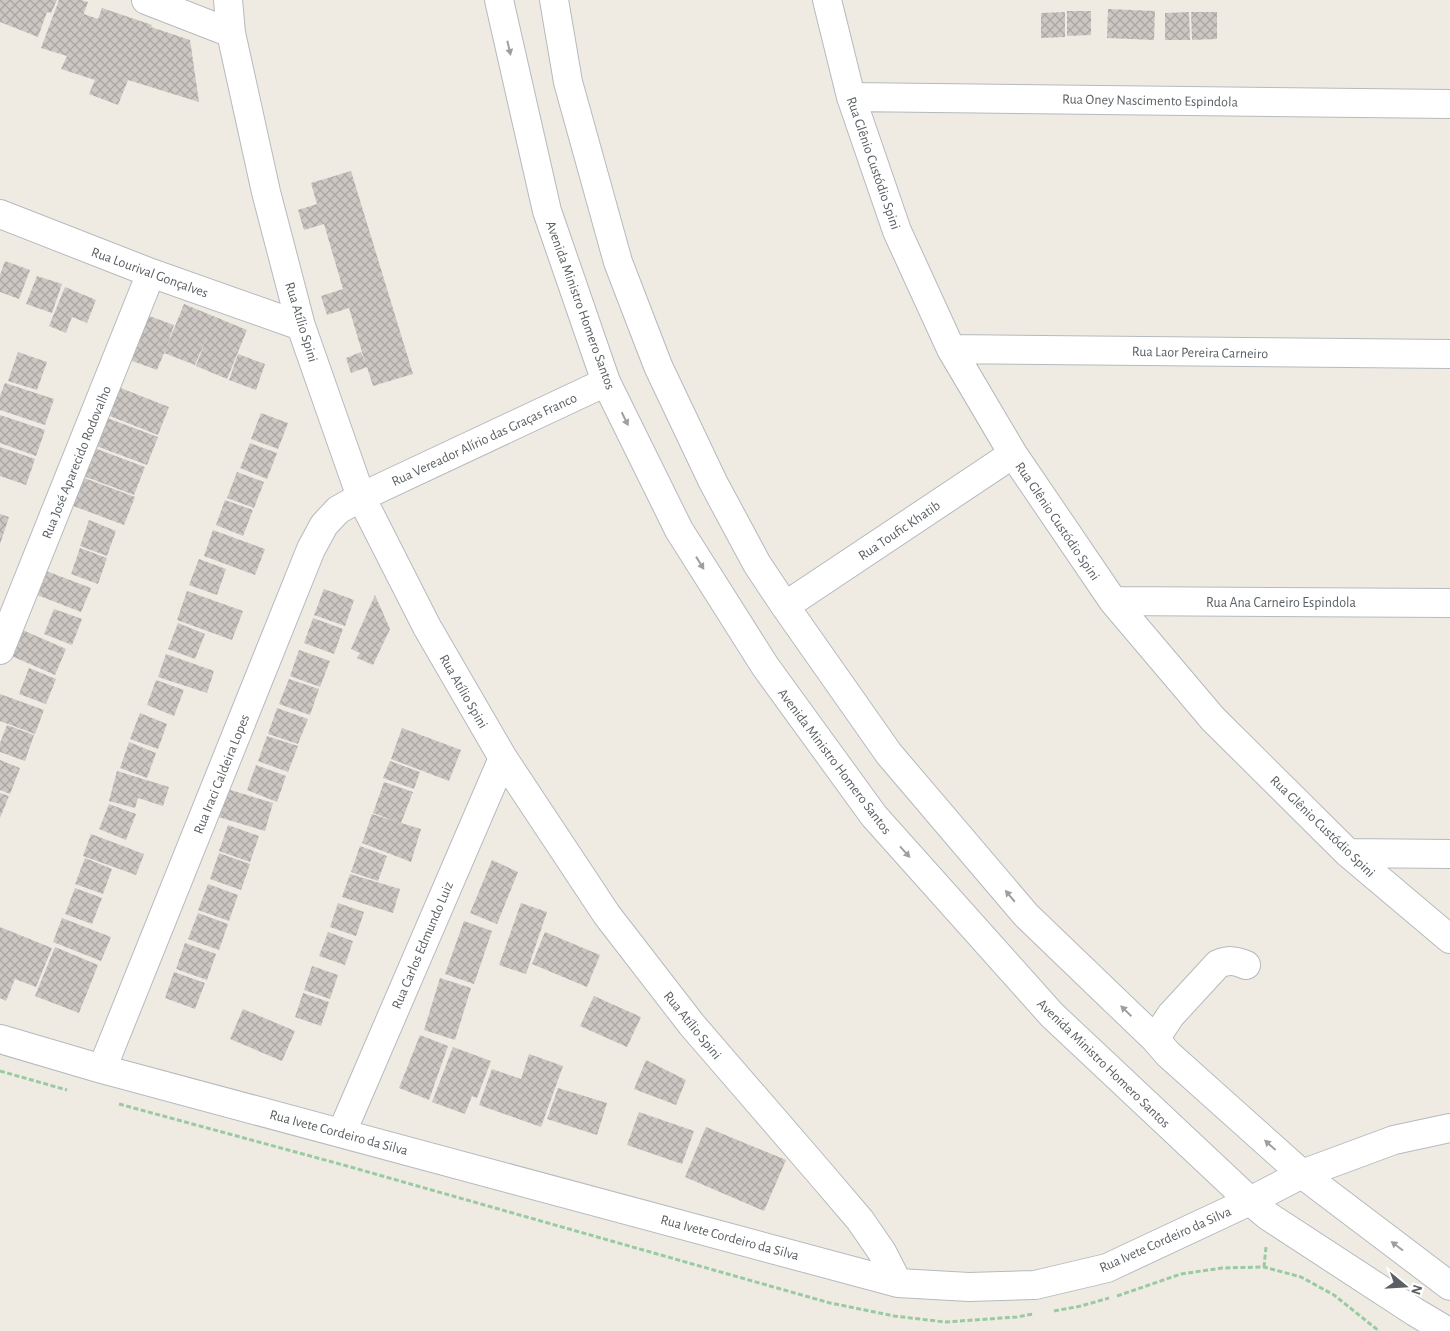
<svg xmlns="http://www.w3.org/2000/svg" width="1450" height="1331" viewBox="0 0 1450 1331" font-family="'Alegreya Sans',sans-serif">
<style>
.building{fill:url(#building-cross-hatch)}
.lines{fill:none;stroke-linecap:round;stroke-linejoin:round}
.minor-casing{stroke:#b5babe;stroke-width:30}
.path{stroke:#98cba1;stroke-width:3;stroke-dasharray:5 2.5;stroke-linecap:butt}
.minor{stroke:#fff;stroke-width:28}
.oneway{fill:#9da0a2}
.labels{text-anchor:middle;stroke-width:4;stroke-linejoin:round;paint-order:stroke}
.street-label{font-size:14px;fill:#5b6064;stroke:#fff}
</style>
<defs>
<pattern id="building-cross-hatch" width="8" height="8" patternUnits="userSpaceOnUse" patternTransform="scale(1.25)"><rect width="8" height="8" fill="#ccc7c2"/><path d="M0 0l8 8M0 8l8-8" fill="none" stroke="#a9a5a1"/></pattern>
</defs>
<rect width="100%" height="100%" fill="#efebe3"/>
<path class="building" d="M0,0H57L51,13L47,12L38,37L0,22Z
M59,0H81L88,2L77,32L84,14L98,19L102,8L152,25L151,27L190,40L199,102L128,80L118,105L89,94L95,80L61,69L67,56L41,48Z
M1108,9L1155,11L1154,40L1107,38Z
M1067,11H1091V35L1067,36Z
M1065,12V37L1041,38V13Z
M1189,12L1190,40H1165V13Z
M1191,12H1217V39L1192,40Z
M351,171L413,374L373,386L367,367L351,373L346,358L361,352L365,362L349,308L327,315L321,296L343,289L324,224L304,230L298,210L317,204L311,183Z
M5,261L30,270L19,299L0,292V275Z
M37,276L62,284L52,313L26,304Z
M65,287L96,300L87,323L72,317L66,333L49,326Z
M184,304L247,330L227,379L196,366L206,339L195,365L164,353L157,370L124,358L141,313L174,325L167,346Z
M18,352L47,362L37,390L8,381Z
M238,354L265,364L256,390L229,380Z
M5,383L54,399L45,425L0,410V396Z
M113,385L169,407L158,435L102,413Z
M261,413L288,423L278,449L251,439Z
M0,415L45,430L36,456L0,443Z
M102,416L158,437L147,465L91,444Z
M250,443L277,453L267,479L240,468Z
M89,446L145,467L134,495L78,474Z
M0,447L35,459L26,485L0,476Z
M237,472L264,482L254,508L227,498Z
M79,476L135,497L124,525L68,504Z
M225,500L253,510L243,536L216,525Z
M0,514L9,517L0,544Z
M89,520L116,531L107,556L80,546Z
M213,530L265,549L255,575L204,556Z
M80,548L107,558L98,584L71,574Z
M199,559L226,569L217,595L189,585Z
M41,569L91,588L81,612L32,593Z
M324,589L354,600L345,626L314,615Z
M187,591L243,611L232,640L177,620Z
M375,595L390,629L373,665L357,658L360,653L351,649Z
M54,609L82,619L72,645L44,634Z
M313,618L343,629L334,654L304,643Z
M178,623L205,634L195,659L168,649Z
M18,628L66,649L55,675L7,654Z
M299,650L330,661L320,687L290,676Z
M166,654L214,671L207,693L158,677Z
M29,668L56,679L46,704L19,694Z
M289,679L319,689L310,715L279,704Z
M156,680L184,690L174,716L147,705Z
M0,694L44,710L35,734L0,721Z
M277,708L308,719L298,744L268,734Z
M140,713L167,724L158,749L130,739Z
M7,725L34,735L25,761L0,752V743Z
M402,728L461,750L449,781L391,759Z
M267,736L298,746L288,772L258,761Z
M129,742L156,753L147,778L120,768Z
M0,760L20,768L10,794L0,790Z
M390,761L420,772L414,789L383,778Z
M256,765L286,776L277,802L247,790Z
M117,771L169,787L163,806L138,798L135,808L109,801Z
M384,782L413,792L401,823L421,829L411,862L362,843L372,814L397,822L373,813Z
M224,788L273,803L265,831L215,816Z
M0,793L9,796L0,818Z
M109,804L136,814L126,840L99,829Z
M228,825L259,836L250,862L219,851Z
M91,834L144,854L136,875L83,856Z
M360,846L387,856L378,881L351,872Z
M219,853L250,864L241,890L210,879Z
M85,858L112,869L103,894L75,884Z
M492,860L518,872L497,924L470,913Z
M350,874L400,889L393,913L342,897Z
M208,884L238,895L229,921L198,910Z
M75,888L102,898L92,924L65,914Z
M338,903L364,912L356,936L330,927Z
M521,903L547,912L526,974L499,965Z
M198,913L228,924L219,950L188,939Z
M62,918L111,937L101,961L53,942Z
M464,921L492,931L474,984L445,974Z
M0,927L52,948L36,987L15,979L6,1001L0,998Z
M328,932L353,941L345,965L319,956Z
M545,932L600,955L587,987L532,964Z
M185,943L216,954L207,980L176,969Z
M55,947L98,965L79,1013L35,996Z
M312,966L338,975L330,999L304,990Z
M174,972L205,983L195,1009L165,998Z
M440,978L471,988L455,1040L424,1030Z
M303,993L329,1002L321,1026L295,1017Z
M594,996L641,1017L627,1047L580,1026Z
M243,1009L295,1031L282,1061L230,1039Z
M420,1035L448,1046L429,1100L399,1088Z
M453,1047L491,1061L477,1098L472,1096L465,1114L432,1102Z
M529,1054L563,1066L541,1127L479,1105L492,1069L521,1079Z
M646,1060L686,1080L676,1105L634,1089Z
M558,1088L607,1103L597,1135L547,1119Z
M639,1112L694,1131L682,1164L627,1145Z
M706,1127L786,1160L764,1211L685,1177Z"/>
<g class="lines">
<g class="minor-casing">
<path id="minor" d="M146,0L231,33
M228,0L231,33L266,192L301,326L361,497L427,627L503,758L607,915L692,1025L819,1172L860,1220L882,1252L898,1283
M499,0L547,211L606,382L679,530L765,666L874,816L1052,1015L1250,1201L1268,1216L1415,1312L1447,1331
M554,0L568,82L618,262L658,366L713,482L757,564L785,606L889,754L1026,915L1155,1039L1168,1054L1302,1174L1450,1286
M827,0L851,97L897,231L951,349L1013,454L1113,601L1213,719L1348,853L1450,939
M851,97L1450,104
M0,214L151,273L301,326
M951,349L1450,354
M1113,601L1450,603
M785,606L1013,454
M0,650L151,273
M1348,853L1450,854
M0,1039L102,1069L898,1283L969,1287L1035,1285L1107,1268L1250,1201L1302,1174L1394,1140L1450,1128
M1155,1039L1171,1015L1218,964C1228,960 1235,960 1246,965
M102,1069L311,549L324,525L338,510L361,497L606,382
M342,1132L503,758"/>
</g>
<path class="path" d="M0,1071L67,1090
M119,1104L347,1166L830,1303L894,1316L945,1322L1017,1317L1033,1314
M1264,1267L1266,1247
M1117,1296L1181,1274L1222,1268L1264,1267L1301,1277L1334,1295L1379,1331
M1054,1311L1081,1306L1109,1298"/>
<use href="#minor" class="minor"/>
</g>
<defs><path id="oneway-solid" d="M-6-.8H1V-3.2L6.5 0L1 3.2V.8H-6Z" transform="scale(1.25)"/></defs>
<g class="oneway">
<use href="#oneway-solid" transform="translate(509 48) rotate(77)"/>
<use href="#oneway-solid" transform="translate(625 419) rotate(64)"/>
<use href="#oneway-solid" transform="translate(700 563) rotate(58)"/>
<use href="#oneway-solid" transform="translate(905 852) rotate(48)"/>
<use href="#oneway-solid" transform="translate(1010 896) rotate(-130)"/>
<use href="#oneway-solid" transform="translate(1126 1011) rotate(-136)"/>
<use href="#oneway-solid" transform="translate(1270 1145) rotate(-138)"/>
<use href="#oneway-solid" transform="translate(1397 1246) rotate(-143)"/>
</g>
<g class="labels">
<g class="street-label">
<text transform="translate(1150 100) rotate(1)" y="5">Rua Oney Nascimento Espindola</text>
<text transform="translate(874 163) rotate(71)" y="5">Rua Glênio Custódio Spini</text>
<text transform="translate(150 272) rotate(20)" y="5">Rua Lourival Gonçalves</text>
<text transform="translate(581 305) rotate(70)" y="5">Avenida Ministro Homero Santos</text>
<text transform="translate(302 322) rotate(73)" y="5">Rua Atílio Spini</text>
<text transform="translate(1200 352) rotate(1)" y="5">Rua Laor Pereira Carneiro</text>
<text transform="translate(484 439) rotate(-25)" y="5">Rua Vereador Alírio das Graças Franco</text>
<text transform="translate(76 462) rotate(-68)" y="5">Rua José Aparecido Rodovalho</text>
<text transform="translate(1058 521) rotate(56)" y="5">Rua Glênio Custódio Spini</text>
<text transform="translate(899 530) rotate(-34)" y="5">Rua Toufic Khatib</text>
<text x="1281" y="607">Rua Ana Carneiro Espindola</text>
<text transform="translate(464 691) rotate(60)" y="5">Rua Atílio Spini</text>
<text transform="translate(835 761) rotate(53)" y="5">Avenida Ministro Homero Santos</text>
<text transform="translate(221 774) rotate(-68)" y="5">Rua Iraci Caldeira Lopes</text>
<text transform="translate(1323 826) rotate(44)" y="5">Rua Glênio Custódio Spini</text>
<text transform="translate(422 945) rotate(-67)" y="5">Rua Carlos Edmundo Luiz</text>
<text transform="translate(693 1025) rotate(51)" y="5">Rua Atílio Spini</text>
<text transform="translate(1104 1063) rotate(44)" y="5">Avenida Ministro Homero Santos</text>
<text transform="translate(339 1132) rotate(15)" y="5">Rua Ivete Cordeiro da Silva</text>
<text transform="translate(730 1237) rotate(15)" y="5">Rua Ivete Cordeiro da Silva</text>
<text transform="translate(1165 1239) rotate(-24)" y="5">Rua Ivete Cordeiro da Silva</text>
</g>
</g>
<g transform="translate(1405 1286) rotate(108)" stroke="#ffffff" stroke-width="4" paint-order="stroke">
<path d="M0-4L9 19L0 12L-9 19Z" fill="#5b6064"/>
<text y="-8" font-size="14" font-weight="bold" text-anchor="middle" fill="#5b6064">N</text>
</g>
</svg>
